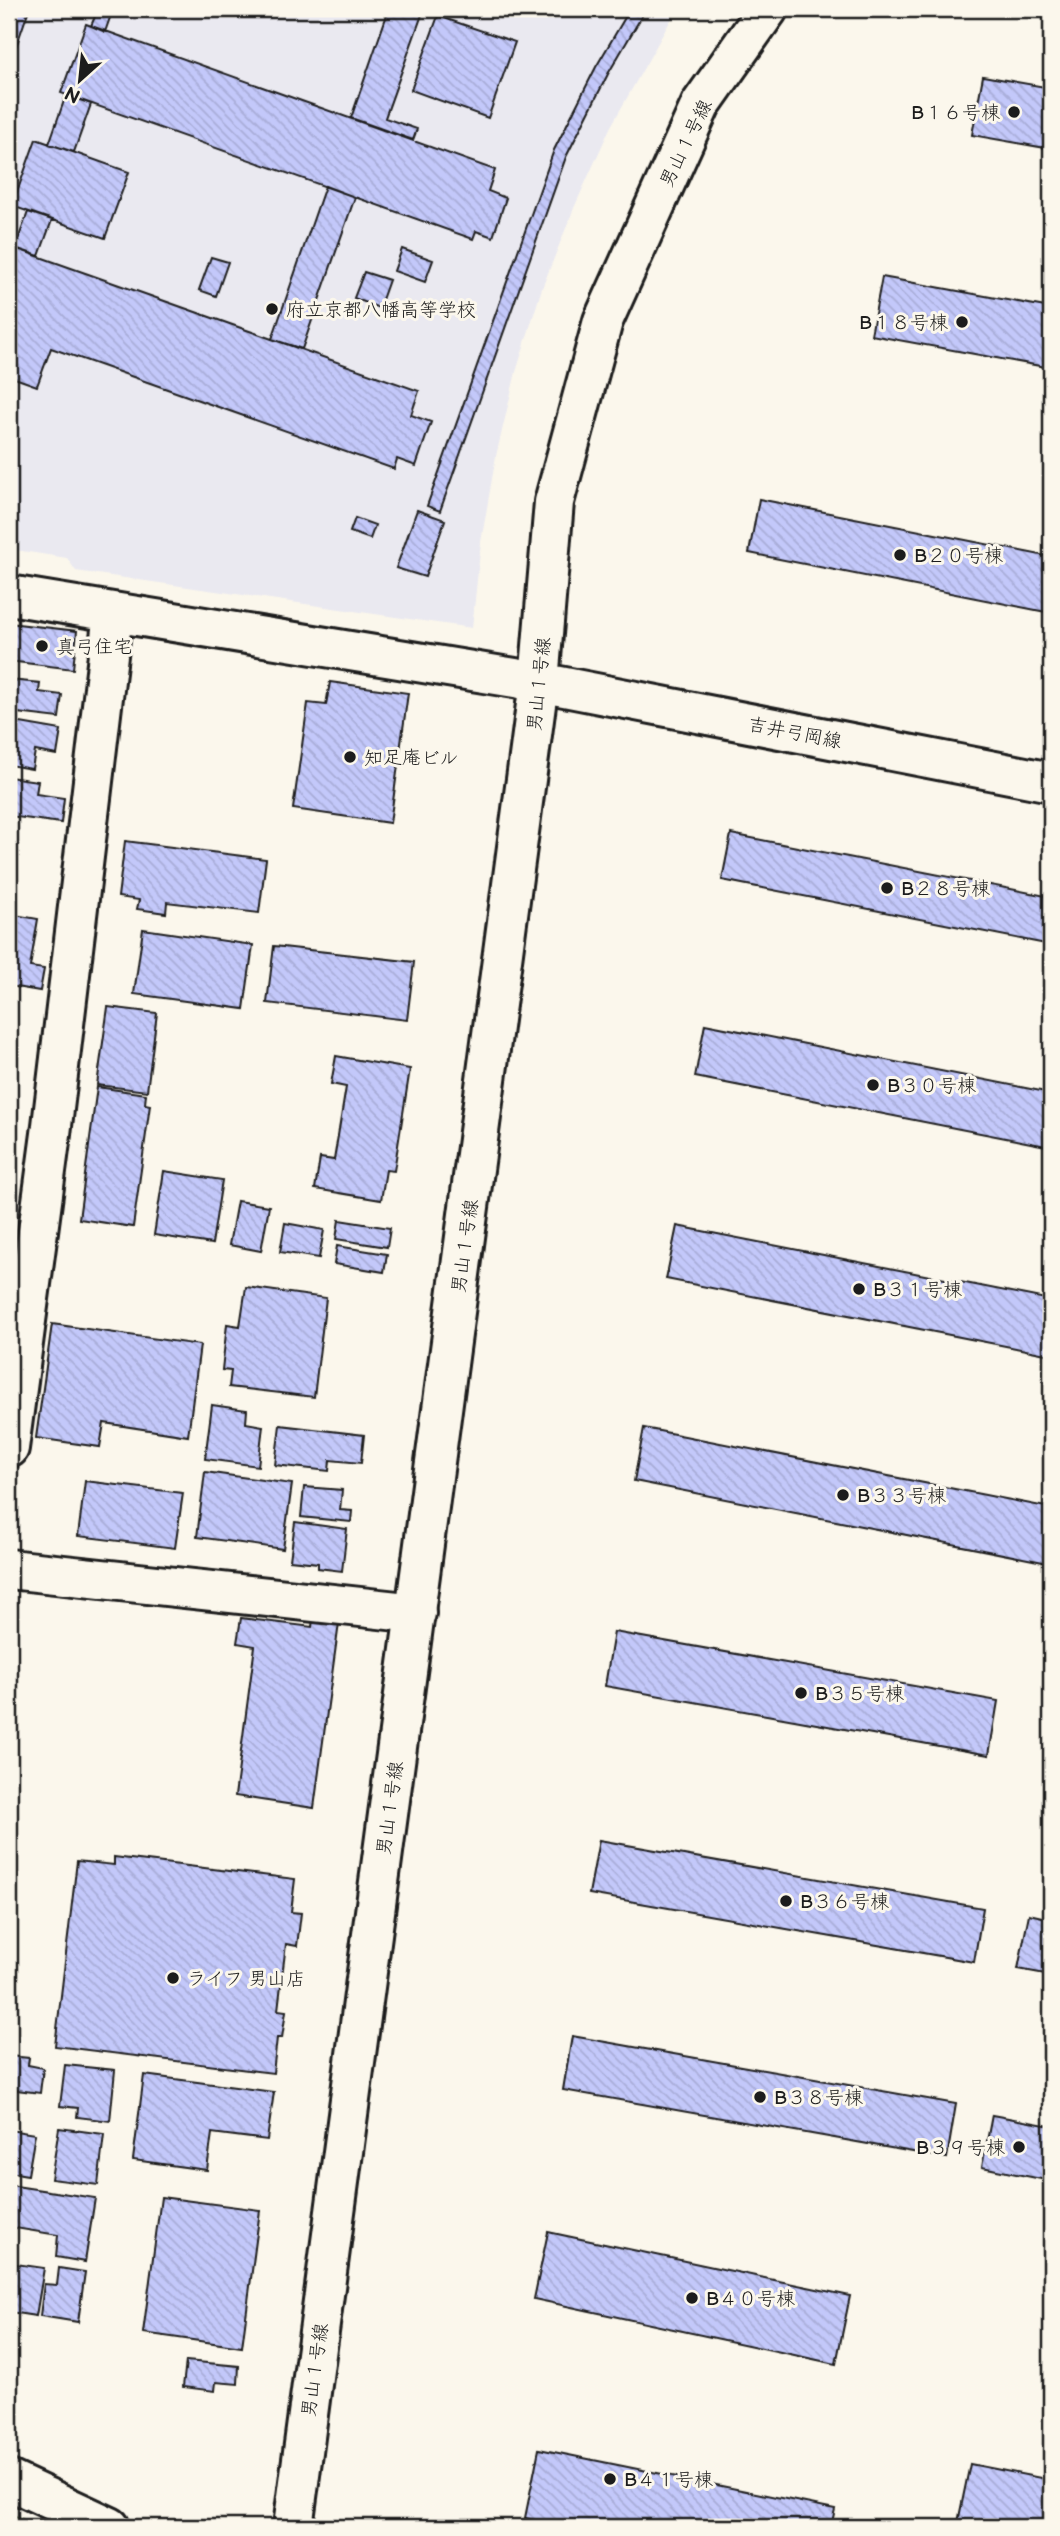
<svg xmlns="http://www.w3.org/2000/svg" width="1060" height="2536" viewBox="0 0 1060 2536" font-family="'Balsamiq Sans','Klee One',sans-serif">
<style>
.built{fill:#eae9f0}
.park{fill:url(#park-dots);stroke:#6a7a56;stroke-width:2}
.building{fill:url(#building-back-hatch);stroke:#1c1c1c;stroke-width:2}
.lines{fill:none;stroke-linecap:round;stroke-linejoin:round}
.street-casing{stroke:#1c1c1c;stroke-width:44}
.secondary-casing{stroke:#1c1c1c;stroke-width:44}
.street{stroke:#fbf7ec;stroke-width:38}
.secondary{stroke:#fbf7ec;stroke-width:38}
.poi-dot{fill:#1c1c1c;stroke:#fbf7ec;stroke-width:2.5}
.labels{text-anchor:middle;stroke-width:6;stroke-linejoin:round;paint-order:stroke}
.poi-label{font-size:19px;fill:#1c1c1c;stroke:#fbf7ec;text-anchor:start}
.street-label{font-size:19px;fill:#1c1c1c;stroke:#fbf7ec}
</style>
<defs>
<pattern id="park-dots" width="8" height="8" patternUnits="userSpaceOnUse" patternTransform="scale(1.75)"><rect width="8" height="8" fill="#b7d791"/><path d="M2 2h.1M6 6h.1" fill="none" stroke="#9db87c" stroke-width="1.8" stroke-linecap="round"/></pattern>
<pattern id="building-back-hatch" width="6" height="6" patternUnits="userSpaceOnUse" patternTransform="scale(1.75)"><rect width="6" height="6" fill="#c3c8fa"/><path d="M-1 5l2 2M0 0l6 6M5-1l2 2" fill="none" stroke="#a7abd6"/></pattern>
</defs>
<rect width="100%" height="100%" fill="#fbf7ec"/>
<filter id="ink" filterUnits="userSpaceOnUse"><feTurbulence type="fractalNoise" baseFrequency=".0143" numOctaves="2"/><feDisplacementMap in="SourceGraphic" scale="14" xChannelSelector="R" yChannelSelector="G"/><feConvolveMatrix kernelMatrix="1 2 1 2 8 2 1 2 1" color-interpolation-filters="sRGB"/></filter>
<g filter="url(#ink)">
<path class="built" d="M9,9H677L610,128L574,208L542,288L516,372L496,456L481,542L472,628L76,571L67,558L9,549Z"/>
<path class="park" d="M9,2513L38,2527H9Z"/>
<path class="building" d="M9,9H29L9,67Z
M98,9H113L105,32L91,26Z
M389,9H424L385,118L417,129L413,140L351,118Z
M537,9H556L553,15Z
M630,9H646L608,74L566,157L440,511L427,506L554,150L596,67Z
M438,16L515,42L488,118L411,90Z
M86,24L495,170L488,191L506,198L493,237L476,231L473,239L61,93Z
M983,76L1051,88V149L972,135Z
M66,95L91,104L74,152L49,144Z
M36,139L129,172L105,238L12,206Z
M325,186L355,197L302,349L272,339Z
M28,212L52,220L39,256L15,248Z
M9,246L419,391L411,415L431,422L416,466L397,459L394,469L51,348L37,386L9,376Z
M402,249L433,260L425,282L394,271Z
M211,257L228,262L216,296L199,290Z
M364,272L389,280L379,308L354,298Z
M882,277L1051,308V368L871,335Z
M759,499L1051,557V613L749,553Z
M417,510L445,520L425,577L396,568Z
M355,518L375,525L370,539L350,532Z
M9,623L77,631L73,669L9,661Z
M9,680L40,683L39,692L62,695L59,718L9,712Z
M330,682L408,693L390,823L293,809L308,703L326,705Z
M9,721L61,730L57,755L35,751L32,769L9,765Z
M9,777L38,781L36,794L64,798L61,823L9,816Z
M731,834L1051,897V945L722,880Z
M125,841L266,859L259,913L167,902L166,913L137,909L139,900L118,897Z
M9,914L38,919L30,967L44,969L40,991L9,986Z
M143,929L253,945L244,1009L134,994Z
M274,946L414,962L407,1020L267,1003Z
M108,1007L157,1013L147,1091L97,1085Z
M705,1024L1051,1093V1147L695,1077Z
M336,1056L410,1069L394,1171L386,1170L381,1200L315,1189L320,1158L334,1160L346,1087L331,1084Z
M97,1087L146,1094L145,1104L150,1105L133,1227L79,1219Z
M164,1171L222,1180L212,1244L154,1235Z
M237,1201L269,1206L261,1251L229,1245Z
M339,1220L390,1228L387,1247L336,1239Z
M285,1223L324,1230L319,1258L280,1252Z
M677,1226L1051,1300V1355L666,1279Z
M337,1246L387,1254L384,1272L334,1264Z
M246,1287L326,1298L314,1397L229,1387L231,1371L222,1370L227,1324L240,1326Z
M52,1324L200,1345L188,1436L104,1423L100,1447L36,1438Z
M212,1405L247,1410L246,1423L263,1426L258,1466L205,1459Z
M280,1425L364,1435L361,1463L330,1460L329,1471L275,1465Z
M644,1428L1051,1508V1546L1048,1563L634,1481Z
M205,1472L292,1484L283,1549L197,1537Z
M85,1481L183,1493L175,1548L78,1536Z
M304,1487L342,1490L340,1510L352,1511L351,1522L301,1517Z
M295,1522L347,1529L342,1571L318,1568V1563L290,1560Z
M241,1618L312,1627L313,1619L339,1623L314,1808L235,1796L255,1646L237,1643Z
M614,1632L998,1701L989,1755L605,1686Z
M599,1840L983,1908L974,1962L589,1894Z
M114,1857L295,1879L291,1912L301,1913L297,1946L286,1944L278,2010L286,2011L282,2038H277L273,2073L55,2046L77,1861L114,1865Z
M1029,1914L1051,1919V1975L1018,1969Z
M572,2036L956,2104L947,2158L563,2090Z
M9,2056L29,2058L28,2065L43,2068L40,2093L9,2089Z
M65,2065L115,2070L110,2121L77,2117L78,2108L60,2106Z
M144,2075L274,2092L267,2140L212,2133L207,2170L133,2160Z
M992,2115L1051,2126V2181L982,2167Z
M59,2128L104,2134L98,2185L51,2179Z
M9,2130L35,2134L28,2175L9,2172Z
M9,2185L95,2198L85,2262L56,2257L58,2235L9,2227Z
M161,2197L260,2210L242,2347L143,2333Z
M548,2232L850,2296L836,2364L534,2299Z
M9,2263L44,2268L36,2316L9,2312Z
M59,2268L85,2272L78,2322L40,2316L44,2284L57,2285Z
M186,2361L239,2366L238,2384L216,2382L215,2391L183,2387Z
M539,2449L835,2509L831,2527H569L525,2518Z
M970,2464L1051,2480V2527H957Z"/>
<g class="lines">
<g class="street-casing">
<path id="street" d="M9,595L539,682
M9,1448L51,1134L113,613
M9,1569L416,1613"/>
</g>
<g class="secondary-casing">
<path id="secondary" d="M539,682L1051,782
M9,2480L110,2527
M293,2527L539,682L554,502L603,321L701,104L768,9"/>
</g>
<use href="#street" class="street"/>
<use href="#secondary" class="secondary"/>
</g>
</g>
<g class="poi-dot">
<circle cx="1014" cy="112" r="7"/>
<circle cx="272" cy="309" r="7"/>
<circle cx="962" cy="322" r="7"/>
<circle cx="900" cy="555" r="7"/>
<circle cx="42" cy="646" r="7"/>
<circle cx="350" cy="757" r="7"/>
<circle cx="887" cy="888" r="7"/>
<circle cx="873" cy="1085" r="7"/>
<circle cx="859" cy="1289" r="7"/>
<circle cx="843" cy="1495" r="7"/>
<circle cx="801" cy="1693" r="7"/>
<circle cx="786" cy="1901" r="7"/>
<circle cx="173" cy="1978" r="7"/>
<circle cx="760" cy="2097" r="7"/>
<circle cx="1019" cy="2147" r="7"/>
<circle cx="692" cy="2298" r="7"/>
<circle cx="610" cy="2479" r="7"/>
</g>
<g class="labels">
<g class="poi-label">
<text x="1000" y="119" text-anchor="end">B１６号棟</text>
<text x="286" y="316">府立京都八幡高等学校</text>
<text x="948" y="329" text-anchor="end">B１８号棟</text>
<text x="914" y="562">B２０号棟</text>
<text x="56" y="653">真弓住宅</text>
<text x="364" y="764">知足庵ビル</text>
<text x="901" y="895">B２８号棟</text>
<text x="887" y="1092">B３０号棟</text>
<text x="873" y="1296">B３１号棟</text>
<text x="857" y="1502">B３３号棟</text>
<text x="815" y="1700">B３５号棟</text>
<text x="800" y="1908">B３６号棟</text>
<text x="187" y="1985">ライフ 男山店</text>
<text x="774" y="2104">B３８号棟</text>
<text x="1005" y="2154" text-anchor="end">B３９号棟</text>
<text x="706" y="2305">B４０号棟</text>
<text x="624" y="2486">B４１号棟</text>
</g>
<g class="street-label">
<text transform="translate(685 143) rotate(-64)" y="7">男山１号線</text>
<text transform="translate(538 684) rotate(-84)" y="7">男山１号線</text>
<text transform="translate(795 732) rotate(11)" y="7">吉井弓岡線</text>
<text transform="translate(464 1246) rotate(-82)" y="7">男山１号線</text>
<text transform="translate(389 1808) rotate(-82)" y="7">男山１号線</text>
<text transform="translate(314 2370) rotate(-82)" y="7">男山１号線</text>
</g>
</g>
<rect width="1060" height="2536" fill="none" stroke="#fbf7ec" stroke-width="35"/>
<rect x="18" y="18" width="1025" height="2501" fill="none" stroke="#1c1c1c" stroke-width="2.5" filter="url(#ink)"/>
<g transform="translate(80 80) rotate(207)" stroke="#fbf7ec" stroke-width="5" paint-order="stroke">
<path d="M0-5L12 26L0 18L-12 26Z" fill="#1c1c1c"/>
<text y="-10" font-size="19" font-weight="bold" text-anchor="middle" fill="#1c1c1c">N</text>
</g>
</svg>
